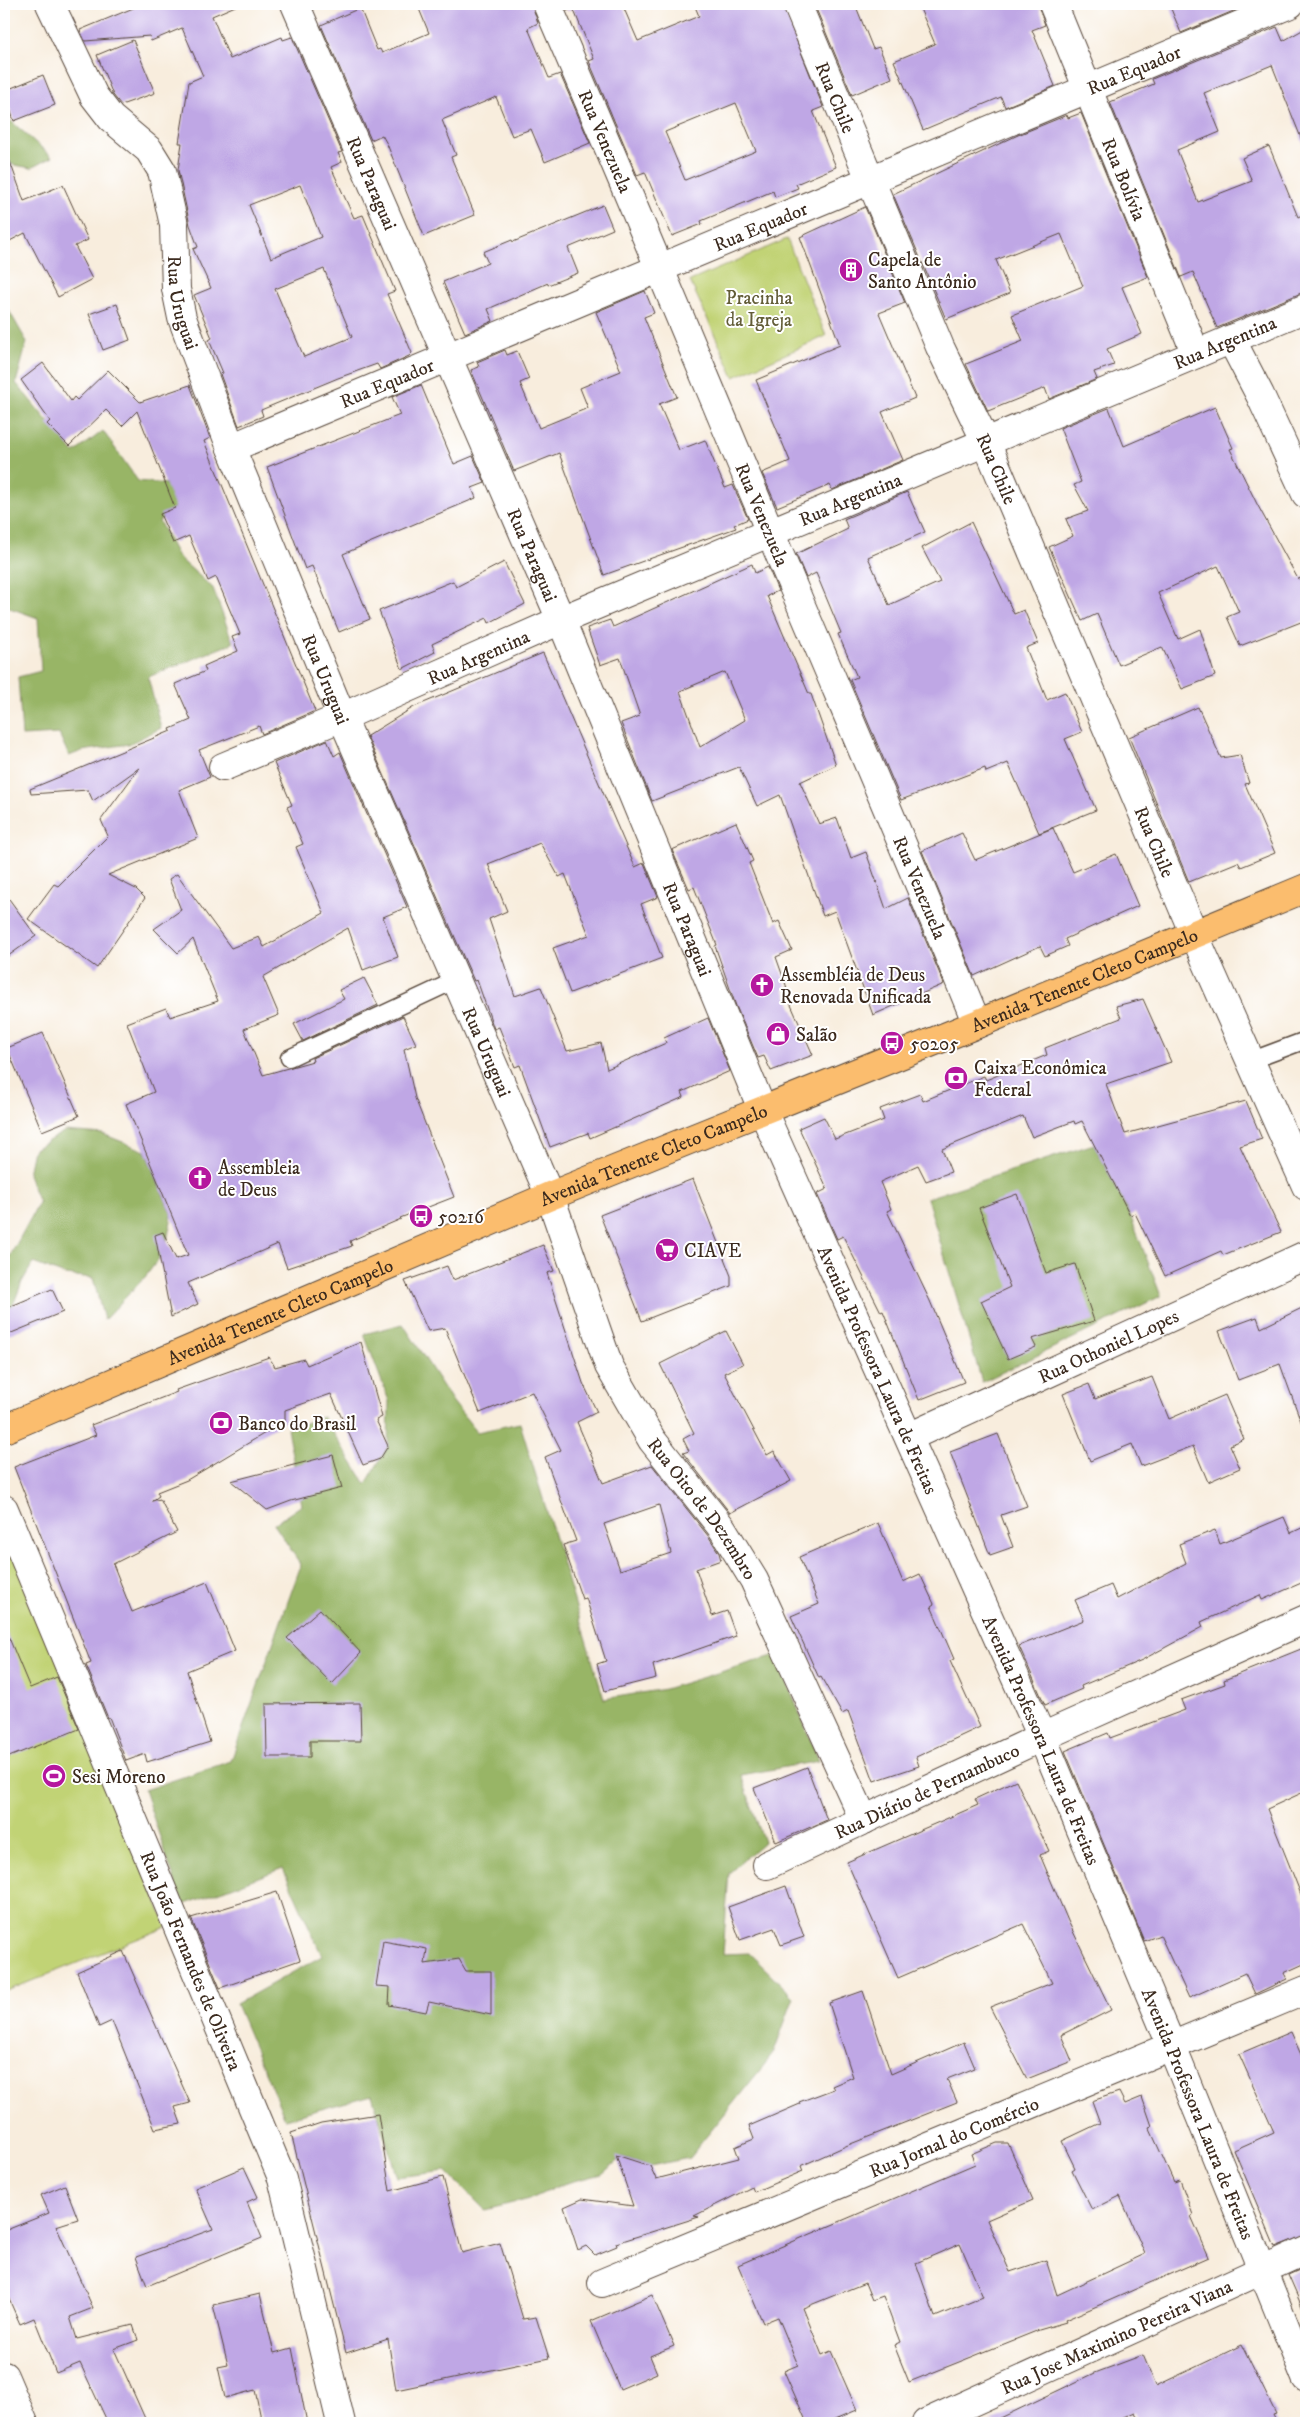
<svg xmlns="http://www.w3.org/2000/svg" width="1310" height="2427" viewBox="0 0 1310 2427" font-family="'IM FELL DW Pica',serif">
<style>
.green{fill:#c1d375;stroke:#7e7e4a}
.forest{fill:#98b566;stroke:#6a7042}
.building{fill:#bfa7e5;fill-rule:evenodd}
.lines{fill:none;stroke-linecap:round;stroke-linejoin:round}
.service-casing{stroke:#57473b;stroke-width:19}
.minor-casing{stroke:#57473b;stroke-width:30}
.primary-casing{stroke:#57473b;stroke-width:30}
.service{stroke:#fff;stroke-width:16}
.minor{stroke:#fff;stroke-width:28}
.primary{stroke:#fbbd6e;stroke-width:28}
.labels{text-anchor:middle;stroke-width:4;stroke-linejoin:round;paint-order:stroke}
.street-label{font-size:19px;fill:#3b2a1e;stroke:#fff}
.poi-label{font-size:19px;fill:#3b2a1e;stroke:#fff;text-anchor:start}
.park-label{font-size:19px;fill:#635d38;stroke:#fff}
</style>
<rect width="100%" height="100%" fill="#fff"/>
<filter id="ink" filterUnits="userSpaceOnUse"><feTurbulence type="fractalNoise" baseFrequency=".02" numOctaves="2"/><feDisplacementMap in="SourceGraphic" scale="10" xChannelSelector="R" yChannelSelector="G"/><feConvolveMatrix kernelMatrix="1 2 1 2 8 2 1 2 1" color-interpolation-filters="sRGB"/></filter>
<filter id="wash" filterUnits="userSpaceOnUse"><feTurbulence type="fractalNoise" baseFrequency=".0096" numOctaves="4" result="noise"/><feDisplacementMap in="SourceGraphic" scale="20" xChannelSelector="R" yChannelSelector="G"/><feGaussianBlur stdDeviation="1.12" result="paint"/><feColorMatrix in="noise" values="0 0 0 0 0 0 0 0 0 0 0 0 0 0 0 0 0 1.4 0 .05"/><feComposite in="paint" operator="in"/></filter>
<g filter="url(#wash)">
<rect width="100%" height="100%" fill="#f8eddd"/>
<path class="green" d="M787,239L826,336L734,377L690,281Z
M4,1529L167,1927L4,1992Z"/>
<path class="forest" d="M4,115L52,157L31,168L4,163Z
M4,302L27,342L16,383L74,453L103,431L138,481L167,484L177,505L159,521L178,557L213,588L233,643L148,677L161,728L129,744L82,751L69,756L59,734L22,736L18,677L41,671L38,618L7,607L4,571Z
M65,1131L103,1134L145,1151L172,1216L165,1250L146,1276L104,1320L93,1278L65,1275L33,1263L22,1282L12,1308L4,1302V1267L39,1203L28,1174L33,1150Z
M1094,1144L1130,1215L1161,1296L982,1382L927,1198Z
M403,1324L453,1402L477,1432L520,1423L604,1699L665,1689L776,1655L819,1761L741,1775L764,1842L729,1873L723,1954L749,1953L794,1997L773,2054L689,2158L650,2166L622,2157L602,2174L563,2184L533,2198L485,2210L446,2171L397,2177L372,2095L285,2119L236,2004L322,1956L283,1868L183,1905L144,1790L231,1761L301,1565L274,1524L302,1505L287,1429L323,1417L366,1484L388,1446L389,1401L364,1334Z"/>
<g id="blocks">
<path class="building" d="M143,4H240L212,16L230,59L282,37L283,40L292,37L342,152L338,153L342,162L331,167L354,218L363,215L395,291L387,294L412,353L409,356L380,369L377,364L338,378L261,410L263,416L239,426L220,374L223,373L209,340L212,338L194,295L211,288L193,249L198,247L190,225L178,170L182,143H179L189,82L203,76L182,28L151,41L150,36L85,41L80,30ZM300,185L321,237L271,258L249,205ZM324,269L352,337L304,357L275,289Z
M417,4H532L538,23L528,28L549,78L560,74L590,143L545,162L531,129L512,136L496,97L442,120L456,155L451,157L475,215L424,236L387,144L382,135L371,140L321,25L360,8L377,50L380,49L382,53L429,33Z
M564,4H622L638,41L699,16L694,4H782L823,107L813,111L836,167L796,184L798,188L775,197L773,191L701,221L702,224L672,236L645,172L637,175L589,61L594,59L573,8L567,11ZM736,103L756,151L685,180L665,132Z
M814,4H855L873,49L879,47L892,78L852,95Z
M918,4H1038L1045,25L1032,30L1055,86L1005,107L1001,97L923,130L894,61L935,44Z
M1169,4H1250L1181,33Z
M1277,27L1283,41L1306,28V148H1305L1272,65L1204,93L1220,132L1177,150L1198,202L1252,181L1242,158L1269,146L1298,217L1306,213V291L1217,328L1193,272L1181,277L1110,102L1154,84L1152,79Z
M133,40L155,93L121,105L113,95L97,55Z
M43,75L55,105L14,121L4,91Z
M1081,113L1148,277L1122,287L1142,334L1107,349L1114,365L1094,372L1097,379L1049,399L1045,388L988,411L966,364L1023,341L1012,315L1083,286L1061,234L996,260L1010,293L946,319L893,194L1018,135L1067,115L1068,118Z
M4,156H8L24,201L63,185L88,240L75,246L92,279L58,297L25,233L4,244Z
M603,205L613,229L568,248L578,273L548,285V283L488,309L493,321L465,333L443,282L488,263L483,252L512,240L513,242Z
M865,207L905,303L879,313L915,398L882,412L903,460L832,490L830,485L777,507L762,473L790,461L756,380L840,345L800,237Z
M645,291L654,313L644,317L677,397L659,404L679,450L705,440L725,488L733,485L748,519L734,525L736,528L604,575L559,453L514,471L471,370L479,367L477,362L505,350L507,355L517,351L529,379L520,383L539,428L588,408L580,388L621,371L596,312Z
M117,304L130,340L103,350L89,314Z
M43,363L71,401L74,397L77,400L108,370L140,402L190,385L210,438L204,441L315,711L262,734L259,726L199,750L210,777L179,790L198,838L108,875L136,889L145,898L97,968L28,919L54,884L58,886L108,836L101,820L139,768L93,801L88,790L31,794L30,789L171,731L170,729L191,720L175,684L206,671L204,666L238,651L232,637L240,634L216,577L208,581L189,536L173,543L160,514L175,508L137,411L122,426L106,410L69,446L47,424L50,421L21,380Z
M421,385L454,464L473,456L485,483L472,488L476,498L343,554L370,619L339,632L312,566L305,569L267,467L400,415L392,397Z
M1215,407L1233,448L1230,449L1257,504L1298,579L1306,576V620L1240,646L1227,617L1239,612L1218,566L1158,593L1178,639L1200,629L1215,676L1182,689L1162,647L1119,665L1097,614L1082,621L1049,547L1073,536L1066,519L1088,511L1074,485L1081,482L1060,428L1109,408L1124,446Z
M907,492L925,532L868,557L889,605L940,582L922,548L971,522L1014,614L1024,610L1038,643L1026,648L1047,700L1065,692L1082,732L1065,739L1096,810L1039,833L1008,763L986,772L985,768L901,800L850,680L857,677L838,634L841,633L816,573L806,578L796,554L848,529L844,519Z
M504,562L525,604L489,623L487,618L432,644L435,652L402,669L379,611L453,581L456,587Z
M752,564L755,573L768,567L778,591L767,596L809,694H811L836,765L800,782L819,824L837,818L851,858L866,852L886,909L908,898L944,984L873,1015L835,911L823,916L780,795L757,806L739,767L652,801L621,723L640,716L620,658L600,665L587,628L610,620L613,627ZM725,672L745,720L700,747L680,691Z
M543,653L635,867L644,863L658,897L641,904L662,958L570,993L553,948L589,935L565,874L559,877L540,843L488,864L507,911L489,919L515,996L541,987L567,1051L601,1043L607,1069L666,1043L664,1038L708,1018L730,1071L682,1092L684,1097L590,1138L588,1133L550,1147L520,1065L515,1067L499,1027L494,1029L477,980L474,981L367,736L414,707Z
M1198,707L1221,758L1240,755L1249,783L1245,784L1275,853L1241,867L1238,862L1189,882L1129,737Z
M327,740L334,756L340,752L407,907L383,917L398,957L363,970L348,928L263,977L279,1015L244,1029L263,1075L313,1061L312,1058L403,1016L416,1044L404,1049L415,1098L454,1197L400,1218L401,1219L350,1241L352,1246L287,1268L278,1244L188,1283L198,1304L171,1317L155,1235L163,1232L176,1259L188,1255L126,1104L154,1092L127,1023L166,1008L170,1017L218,1001L193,939L178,953L154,929L181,910L169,879L177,874L231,948L259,937L264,947L324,913L296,847L303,844L287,807L292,805L274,763Z
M736,822L753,861L749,863L773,924L779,921L792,950L776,957L787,988L784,989L813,1055L771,1071L764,1056L758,1058L736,1006L715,946L717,945L694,887L689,889L672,850Z
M1053,828L1073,872L1116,854L1138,906L1065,939L1068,946L1045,956L1040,946L974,976L922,851L962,833L975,860Z
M4,892L36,936L4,959Z
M364,978L378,1005L303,1041L294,1024L344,999L339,990Z
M1143,999L1171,1062L1106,1084L1125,1134L1246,1101L1262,1139L1240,1146L1281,1232L1223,1255L1221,1251L1165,1276L1135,1213L1130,1215L1082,1121L1075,1124L1074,1121L1032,1137L1023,1116L942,1149L951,1172L926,1181L918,1165L880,1182L891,1209L887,1211L930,1301L964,1382L919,1400L883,1311L881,1312L843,1236L837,1239L817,1194L827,1189L799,1128L824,1117L835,1139L884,1120L880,1109L920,1094L923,1101L984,1076L986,1080L1047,1055L1045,1048L1121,1018L1116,1006Z
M43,1033L79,1116L42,1131L7,1048Z
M693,1179L731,1276V1286L642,1321L600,1215Z
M1017,1194L1046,1273L1075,1264L1094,1321L1032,1339L1036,1347L1008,1359L981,1301L1010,1287L979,1208Z
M543,1245L554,1271L547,1273L583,1383L597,1412L577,1422L603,1483L652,1465L709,1537L719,1553L721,1560L696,1569L712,1616L727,1611L736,1636L653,1665L656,1678L605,1691L597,1664L606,1661L586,1598L582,1599L563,1545L576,1541L545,1457L561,1450L532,1392L480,1413L445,1328L428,1331L405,1281L447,1266L453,1280ZM659,1505L671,1553L620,1570L604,1524Z
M52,1289L63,1312L4,1336V1309Z
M1306,1306V1426L1303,1427L1280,1364L1238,1380L1219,1331L1257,1317L1261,1328Z
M726,1331L743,1364L724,1373L767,1455L774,1451L791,1481L730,1513L683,1453L689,1451L683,1439L694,1433L660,1364Z
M361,1342L382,1417L376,1420L388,1446L380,1459L363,1465L331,1394L285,1410V1421L187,1480L157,1492L159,1496L152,1501L160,1499L177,1532L113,1564L132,1612L207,1582L235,1651L187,1671L210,1742L147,1762L145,1754L126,1761L109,1717L108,1718L86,1665L91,1663L14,1467L96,1435L91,1425L177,1392L176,1390L269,1357L275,1367L304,1359L307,1365Z
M1152,1377L1169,1419L1225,1395L1244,1439L1230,1445L1240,1468L1208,1482L1193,1446L1141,1466L1132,1444L1090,1461L1063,1394L1089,1384L1095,1399Z
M998,1434L1027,1506L1001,1515L1013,1547L990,1555L950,1452Z
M333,1455L342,1488L291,1501L267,1510L231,1481Z
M1284,1517L1291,1533L1306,1526V1581L1262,1600L1260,1595L1201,1622L1203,1627L1142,1660L1081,1686L1082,1689L1045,1705L1019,1646L1084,1620L1075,1600L1111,1585L1117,1599L1186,1563L1179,1544L1215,1530L1220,1544Z
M878,1523L903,1582L920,1574L934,1604L931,1606L954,1659L950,1661L980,1727L916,1757L919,1766L874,1781L848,1711L842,1714L821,1677L819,1678L791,1616L819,1604L799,1557Z
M320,1609L361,1653L332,1684L287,1638Z
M4,1626L30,1688L57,1677L79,1729L4,1759Z
M1306,1647V1791L1267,1809L1306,1907V1963L1284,1973L1287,1979L1255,1994L1245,1973L1189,1998L1160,1935L1144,1941L1065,1751L1108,1733L1110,1738L1185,1710L1181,1700L1225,1684L1224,1680Z
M360,1703L361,1741H310V1757H267L266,1704Z
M807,1767L827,1820L776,1842L754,1788Z
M1016,1780L1049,1851L1040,1855L1068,1921L1111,2010L1061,2035L1072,2061L1027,2079L990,2007L1052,1983L1023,1924L898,1978L847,1862L978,1805L975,1799Z
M786,1886L804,1937L781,1945L774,1928L740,1940L728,1907Z
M277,1892L300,1960L220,1988L191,1918Z
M383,1941L427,1949L425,1964L459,1959L466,1971H491V2015L429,2002L426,2012L389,2005L390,1987L376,1986Z
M123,1951L190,2103L175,2107L181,2124L155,2129L112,2021L99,2027L77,1972Z
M863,1991L891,2074L964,2042L975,2068L947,2079L957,2102L848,2145L801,2166L803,2171L754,2192L752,2187L694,2216L699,2217L616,2243L617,2246L595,2255L586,2246L578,2250L564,2207L582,2199L633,2206L616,2155L650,2166L656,2179L739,2158L735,2147L754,2139L749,2126L800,2104L799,2102L834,2089L832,2086L853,2077L829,2003Z
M1291,2032L1306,2066V2235L1275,2247L1234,2150L1274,2132L1239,2054Z
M1119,2092L1125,2104L1142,2097L1152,2126L1149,2127L1174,2182L1180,2180L1193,2215L1191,2216L1209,2257L1065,2320L1066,2322L1039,2330L909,2382L894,2345L900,2342L883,2296L872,2300L865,2283L803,2308L822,2355L831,2351L857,2410L826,2423H807L784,2371L798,2365L778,2317L763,2323L738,2265L975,2164L971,2154L997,2143H1008L1033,2200L987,2220L1010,2272L1046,2260L1057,2295L1145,2254L1120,2196L1092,2210L1072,2170L1075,2168L1062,2141L1100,2123L1092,2101ZM960,2244L983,2297L935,2317L916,2263Z
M378,2114L390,2191L443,2177L462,2253L500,2243L523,2319L536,2317L549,2358L396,2390L388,2339L346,2353L291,2133L321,2123Z
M244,2167L258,2197L247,2202L262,2238L147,2286L136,2257L213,2229L195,2188Z
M65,2185L78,2219L56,2226L93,2308L70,2317L77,2339L133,2325L138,2340L114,2349L147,2423H108L80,2363L56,2373L34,2318L20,2324L4,2288V2231L49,2213L41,2195Z
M1306,2267V2316L1288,2275Z
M260,2294L274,2353L292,2348L307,2423H262L255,2390L225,2398L218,2367L228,2365L213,2305Z
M652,2295L674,2346L650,2356L657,2373L620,2389L591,2321Z
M1242,2345L1276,2414L1273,2415L1277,2423H1140L1135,2412L1110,2423H990L1095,2373L1143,2355L1156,2386Z"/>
</g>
</g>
<g filter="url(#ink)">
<use href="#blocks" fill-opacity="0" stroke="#57473b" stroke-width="1"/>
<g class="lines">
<g class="service-casing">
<path id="service" d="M289,1058L456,980
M1250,1061L1306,1040"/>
</g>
<g class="minor-casing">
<g id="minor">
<path id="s1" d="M50,4L94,96L111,118L149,150L162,171L174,225L176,289L182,318L231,448L342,717L550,1196L609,1366L652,1440L722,1528L754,1580L864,1820"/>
<path id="s2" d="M295,4L561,620L762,1109L1042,1737L1172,2047L1306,2378"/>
<path id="s3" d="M547,4C623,179 696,356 770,532C839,696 910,859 977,1024"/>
<path id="s4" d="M797,4L940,347L986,442L1194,934L1306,1186"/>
<path id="s5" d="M1053,4L1196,354"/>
<path d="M1231,339L1260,395L1306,494"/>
<path id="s6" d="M231,448L1290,4"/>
<path id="s7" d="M223,767L342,717L561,620L1306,308"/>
<path id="s8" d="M909,1437L1306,1255"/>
<path id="s9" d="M4,1509L282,2178L341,2423"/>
<path id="s10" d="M767,1865L1042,1737L1306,1619"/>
<path id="s11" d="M602,2283L1306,1990"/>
<path d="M4,2376L24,2423"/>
<path id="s12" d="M926,2423L1306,2250"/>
</g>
</g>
<g class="primary-casing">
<g id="primary">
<path id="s13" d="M4,1429L550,1196L977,1024L1306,888"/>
</g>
</g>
<use href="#service" class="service"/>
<use href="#minor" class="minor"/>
<use href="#primary" class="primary"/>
</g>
</g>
<defs>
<g id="building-disc" transform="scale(1.25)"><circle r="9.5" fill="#b5179e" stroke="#fff"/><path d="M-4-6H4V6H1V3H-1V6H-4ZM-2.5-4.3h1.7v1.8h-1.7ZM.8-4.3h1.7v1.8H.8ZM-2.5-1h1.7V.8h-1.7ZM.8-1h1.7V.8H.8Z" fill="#fff"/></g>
<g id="church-disc" transform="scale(1.25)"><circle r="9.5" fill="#b5179e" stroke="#fff"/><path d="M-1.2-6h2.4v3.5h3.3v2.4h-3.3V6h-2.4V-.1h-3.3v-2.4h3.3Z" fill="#fff"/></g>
<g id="shop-disc" transform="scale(1.25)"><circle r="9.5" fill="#b5179e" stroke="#fff"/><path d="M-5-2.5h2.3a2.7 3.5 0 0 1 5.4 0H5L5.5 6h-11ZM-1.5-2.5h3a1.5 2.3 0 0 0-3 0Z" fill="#fff"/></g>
<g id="bus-disc" transform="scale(1.25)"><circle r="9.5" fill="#b5179e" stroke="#fff"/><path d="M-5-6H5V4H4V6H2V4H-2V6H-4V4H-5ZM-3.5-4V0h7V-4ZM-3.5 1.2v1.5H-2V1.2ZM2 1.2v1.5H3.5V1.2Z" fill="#fff"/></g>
<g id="bank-disc" transform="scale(1.25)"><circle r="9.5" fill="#b5179e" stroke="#fff"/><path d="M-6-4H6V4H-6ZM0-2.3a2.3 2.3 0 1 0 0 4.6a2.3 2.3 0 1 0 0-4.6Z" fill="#fff"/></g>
<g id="supermarket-disc" transform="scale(1.25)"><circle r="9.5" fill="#b5179e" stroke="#fff"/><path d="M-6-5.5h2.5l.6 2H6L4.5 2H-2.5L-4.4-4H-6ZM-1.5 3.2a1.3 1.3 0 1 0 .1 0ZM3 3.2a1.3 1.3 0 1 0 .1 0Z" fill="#fff"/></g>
<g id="stadium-disc" transform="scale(1.25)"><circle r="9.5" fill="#b5179e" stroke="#fff"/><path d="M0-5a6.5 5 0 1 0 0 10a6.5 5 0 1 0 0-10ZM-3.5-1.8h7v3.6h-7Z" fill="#fff"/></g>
</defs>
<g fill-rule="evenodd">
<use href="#building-disc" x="851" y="270"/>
<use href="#church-disc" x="762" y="985"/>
<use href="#shop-disc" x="778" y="1034"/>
<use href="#bus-disc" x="892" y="1043"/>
<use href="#bank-disc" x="956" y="1078"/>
<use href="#church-disc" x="200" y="1178"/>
<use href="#bus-disc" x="421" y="1216"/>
<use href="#supermarket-disc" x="667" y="1250"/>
<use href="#bank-disc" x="221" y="1423"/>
<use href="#stadium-disc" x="54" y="1776"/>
</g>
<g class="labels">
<g class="street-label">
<text dy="7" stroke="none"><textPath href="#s6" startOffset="979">Rua Equador</textPath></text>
<text dy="7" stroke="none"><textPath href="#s4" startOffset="101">Rua Chile</textPath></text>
<text dy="7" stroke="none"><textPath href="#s3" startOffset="149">Rua Venezuela</textPath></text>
<text dy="7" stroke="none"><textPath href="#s5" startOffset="189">Rua Bolívia</textPath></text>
<text dy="7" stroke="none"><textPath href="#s2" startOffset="195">Rua Paraguai</textPath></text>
<text dy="7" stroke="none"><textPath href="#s6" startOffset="574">Rua Equador</textPath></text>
<text dy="7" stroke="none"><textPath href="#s1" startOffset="338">Rua Uruguai</textPath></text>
<text dy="7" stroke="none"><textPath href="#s7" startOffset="1088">Rua Argentina</textPath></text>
<text dy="7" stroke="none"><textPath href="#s6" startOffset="169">Rua Equador</textPath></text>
<text dy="7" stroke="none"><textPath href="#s4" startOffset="506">Rua Chile</textPath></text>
<text dy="7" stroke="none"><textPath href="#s7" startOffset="682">Rua Argentina</textPath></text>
<text dy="7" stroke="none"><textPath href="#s3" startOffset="554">Rua Venezuela</textPath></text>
<text dy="7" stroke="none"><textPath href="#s2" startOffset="600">Rua Paraguai</textPath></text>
<text dy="7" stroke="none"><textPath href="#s7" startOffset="278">Rua Argentina</textPath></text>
<text dy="7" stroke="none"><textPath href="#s1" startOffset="742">Rua Uruguai</textPath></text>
<text dy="7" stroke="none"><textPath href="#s4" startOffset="911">Rua Chile</textPath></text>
<text dy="7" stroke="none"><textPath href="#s3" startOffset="959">Rua Venezuela</textPath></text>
<text dy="7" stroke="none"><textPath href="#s2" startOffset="1005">Rua Paraguai</textPath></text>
<text dy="7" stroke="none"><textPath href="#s13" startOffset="1170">Avenida Tenente Cleto Campelo</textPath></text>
<text dy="7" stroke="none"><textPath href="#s1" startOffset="1148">Rua Uruguai</textPath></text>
<text dy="7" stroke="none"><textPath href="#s13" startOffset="705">Avenida Tenente Cleto Campelo</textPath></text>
<text dy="7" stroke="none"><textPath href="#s13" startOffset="300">Avenida Tenente Cleto Campelo</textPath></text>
<text dy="7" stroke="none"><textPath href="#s8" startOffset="219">Rua Othoniel Lopes</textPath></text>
<text dy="7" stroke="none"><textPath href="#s2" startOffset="1485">Avenida Professora Laura de Freitas</textPath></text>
<text dy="7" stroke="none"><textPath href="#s1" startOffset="1656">Rua Oito de Dezembro</textPath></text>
<text dy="7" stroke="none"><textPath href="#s2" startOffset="1890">Avenida Professora Laura de Freitas</textPath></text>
<text dy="7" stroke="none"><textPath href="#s10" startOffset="176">Rua Diário de Pernambuco</textPath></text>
<text dy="7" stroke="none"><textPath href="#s9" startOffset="489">Rua João Fernandes de Oliveira</textPath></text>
<text dy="7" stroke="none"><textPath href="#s2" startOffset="2295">Avenida Professora Laura de Freitas</textPath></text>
<text dy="7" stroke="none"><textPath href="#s11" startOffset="381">Rua Jornal do Comércio</textPath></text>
<text dy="7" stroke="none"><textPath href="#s12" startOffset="209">Rua Jose Maximino Pereira Viana</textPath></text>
</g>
<g class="poi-label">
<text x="868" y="266">Capela de<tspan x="868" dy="22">Santo Antônio</tspan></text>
<text x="780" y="981">Assembléia de Deus<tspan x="780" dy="22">Renovada Unificada</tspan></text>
<text x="796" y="1041">Salão</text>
<text x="910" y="1050">50205</text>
<text x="974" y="1074">Caixa Econômica<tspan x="974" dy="22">Federal</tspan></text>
<text x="218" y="1174">Assembleia<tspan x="218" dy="22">de Deus</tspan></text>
<text x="438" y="1223">50216</text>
<text x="684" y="1257">CIAVE</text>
<text x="238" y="1430">Banco do Brasil</text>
<text x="72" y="1783">Sesi Moreno</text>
</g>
<g class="park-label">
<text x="759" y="304">Pracinha<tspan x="759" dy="22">da Igreja</tspan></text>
</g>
</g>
<rect width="1310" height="2427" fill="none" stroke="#fff" stroke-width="20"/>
</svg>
